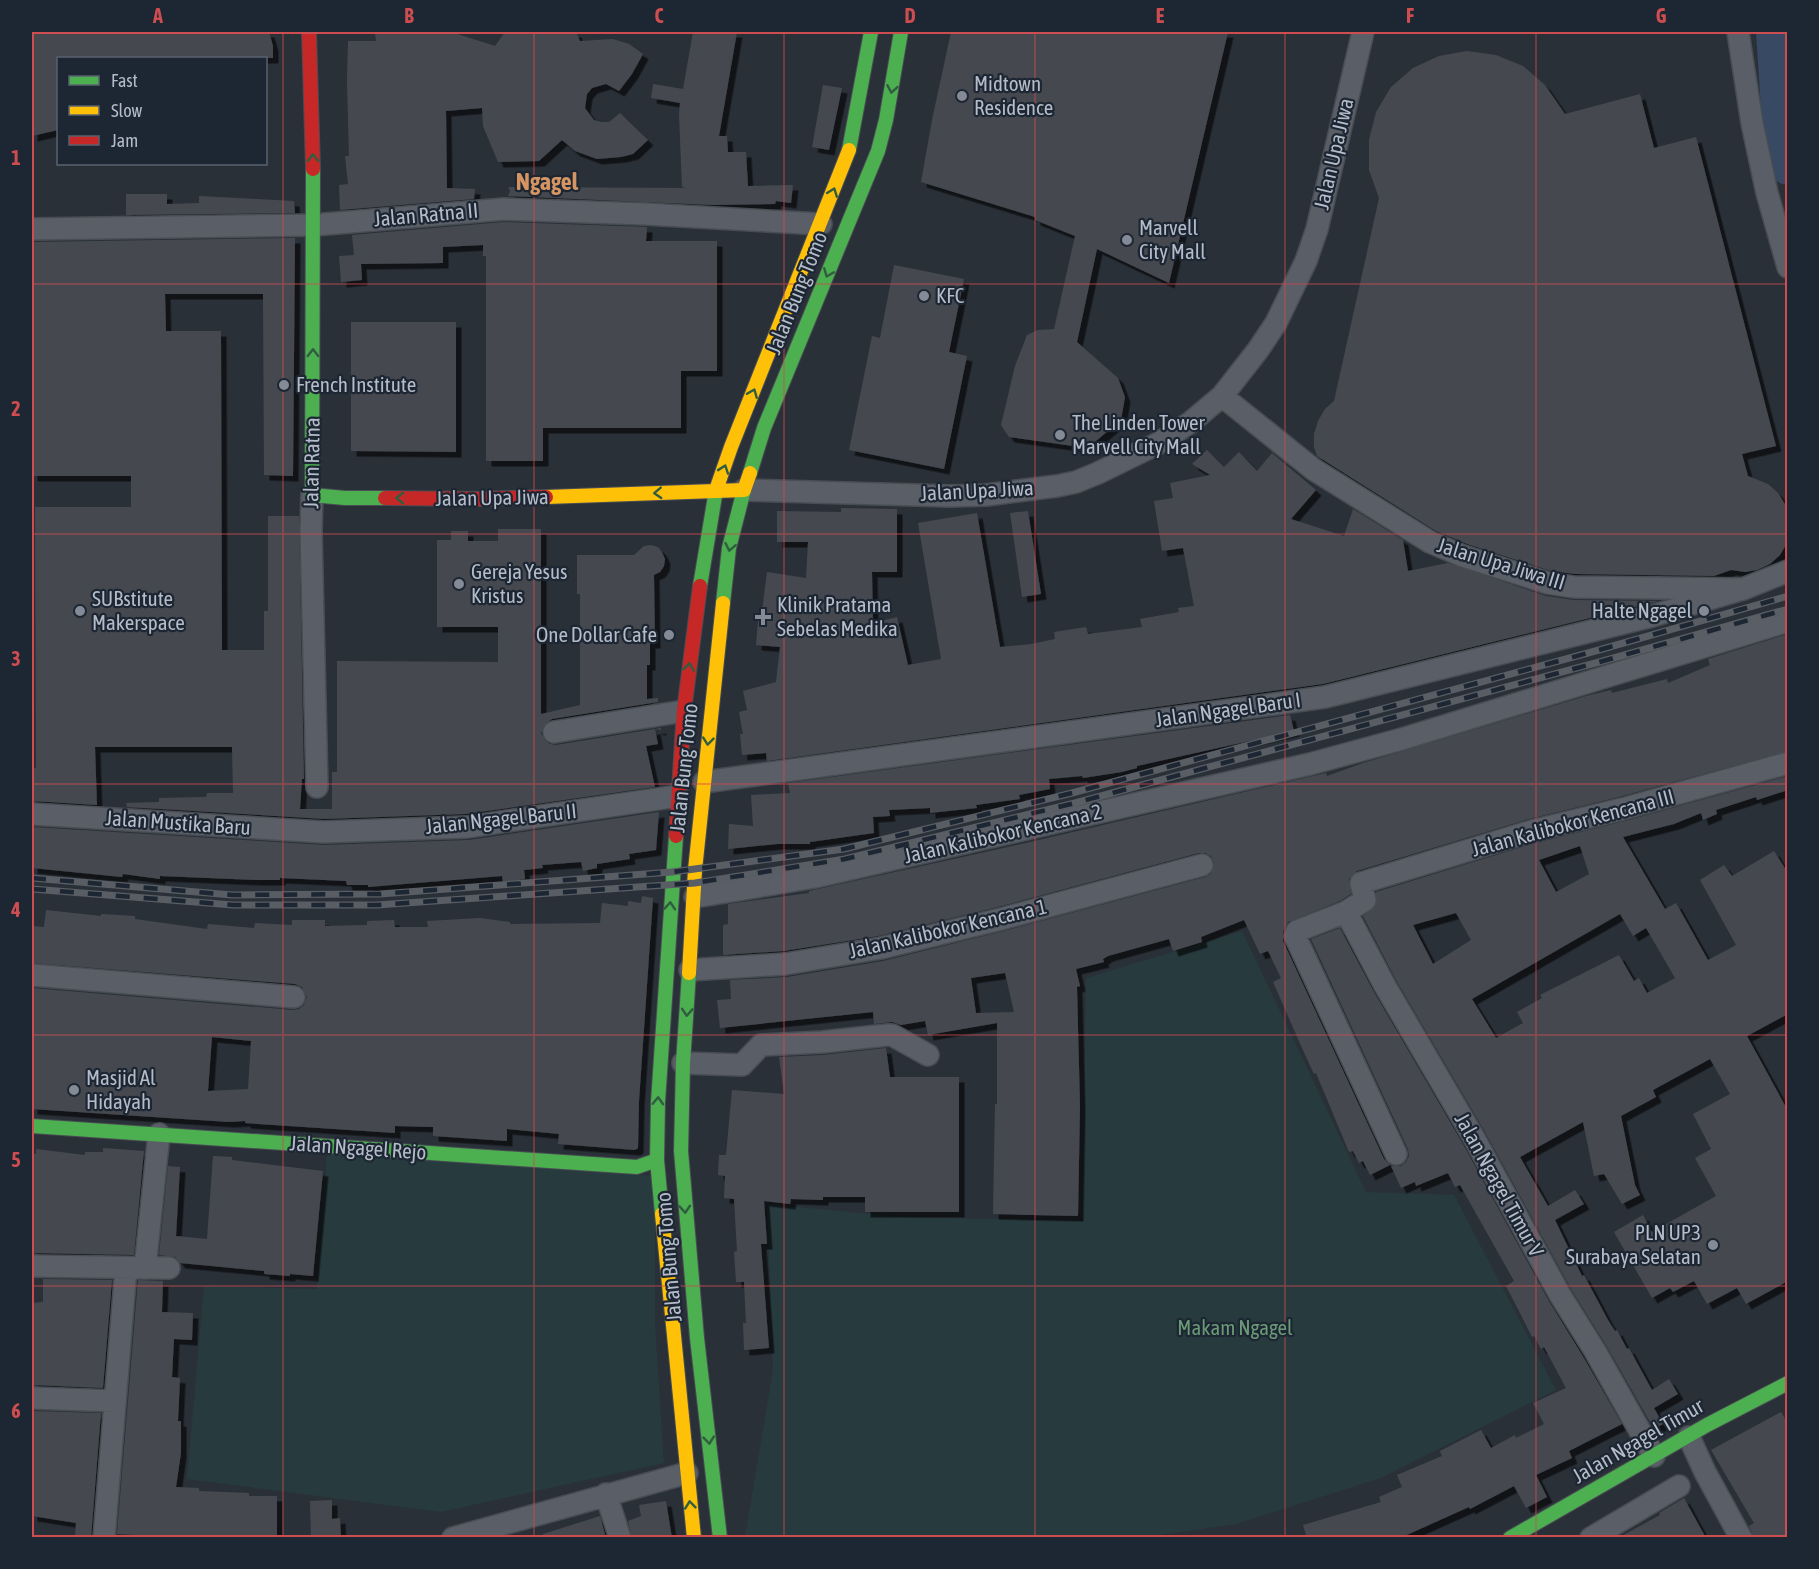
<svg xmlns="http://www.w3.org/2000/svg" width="1819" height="1569" viewBox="0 0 1819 1569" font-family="'Asap Condensed',sans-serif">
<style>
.green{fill:#273a3e}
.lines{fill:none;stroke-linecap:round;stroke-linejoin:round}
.river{stroke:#384963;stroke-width:34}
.building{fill:#444950;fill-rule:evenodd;filter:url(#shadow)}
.street-casing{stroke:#484c53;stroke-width:24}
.fast-casing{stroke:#484c53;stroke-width:16}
.slow-casing{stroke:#484c53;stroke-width:16}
.jam-casing{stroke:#484c53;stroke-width:16}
.street{stroke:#5a5e66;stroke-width:21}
.fast{stroke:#4caf50;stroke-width:14}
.slow{stroke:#ffc107;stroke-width:14}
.jam{stroke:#c62828;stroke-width:14}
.rail-casing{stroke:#595d64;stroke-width:7}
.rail{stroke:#1d2633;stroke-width:4.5;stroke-dasharray:14;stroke-linecap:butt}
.oneway{stroke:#305d3f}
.grid{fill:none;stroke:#ce4d50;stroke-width:1.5;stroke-opacity:0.55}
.poi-dot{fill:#848b96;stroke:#1d2633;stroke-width:2}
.labels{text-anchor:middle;stroke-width:4.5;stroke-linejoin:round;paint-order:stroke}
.poi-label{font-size:21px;fill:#b4bcc9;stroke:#1d2633;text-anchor:start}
.street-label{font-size:21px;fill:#b4bcc9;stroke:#1d2633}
.park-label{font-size:21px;fill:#6b9a76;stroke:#1d2633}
.quarter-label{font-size:24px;font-weight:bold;fill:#d59563;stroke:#1d2633}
.neatline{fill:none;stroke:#ce4d50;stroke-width:2}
.grid-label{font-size:20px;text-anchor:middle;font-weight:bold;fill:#ce4d50}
</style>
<defs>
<filter id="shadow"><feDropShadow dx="5.5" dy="5.5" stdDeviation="0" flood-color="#0009"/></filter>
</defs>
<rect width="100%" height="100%" fill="#2a3038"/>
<path class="green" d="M1242,931L1366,1192L1454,1195L1556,1390L1381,1478L1236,1524L1139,1538L745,1537L773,1370L767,1204L901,1217L1082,1221L1086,978Z
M327,1153L655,1176V1324L664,1463L441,1512L187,1479L204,1286L317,1289Z"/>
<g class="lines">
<path class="river" d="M1773,32L1780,139L1788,168"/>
</g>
<path class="building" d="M32,32H269L273,46V58H58V130L32,136Z
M396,32H451L495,46L505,32H576L580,41L613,39L629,44L643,54L632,74L619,91L606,84L592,88L587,94L585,108L594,120L601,122H609L620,113L648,140L633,154L621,157L597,159L575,151L562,140L539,161L498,162L483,126L482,108L446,111L447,188L475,189L474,199L340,210L339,185L348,184L345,156H349L347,81L348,41H376L375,33Z
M693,32H737L719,136H727L728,152H746L748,186L793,185L791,203L776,201L775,204L713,205L508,196L510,191L508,187L686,188L682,187L679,114L680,103L651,98L653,84L683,89Z
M951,32H1228L1169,283L1097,249L1077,342L1118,378L1125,397L1121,420L1096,441L1080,447L1009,437L1001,425L1015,366L1027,335L1038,330L1054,329L1075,236L1035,220V217L921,182L932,120Z
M1467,51L1496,55L1523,66L1545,85L1565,114L1640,94L1654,148L1696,137L1776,446L1742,454L1748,476L1768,484L1778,493L1788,509L1787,543L1780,555L1770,564L1757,570L1745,572L1731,570L1714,576L1575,574L1551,571L1467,544L1436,531L1317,456L1314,447V434L1318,421L1325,409L1334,401L1379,198L1369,170V140L1376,112L1391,87L1413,68L1439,56Z
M823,85L842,88L829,150L812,147Z
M126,194H167V204L199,203V196L294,201L295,213L126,215Z
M504,222L647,227L646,241H717V371H681V428H543V461H486V256H483V245L443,247V263L361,264L362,280L341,282L339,256L354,255L352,235Z
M295,238L293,476L264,475L263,294H165L166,331H221L222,650H264V611H268V516H299L304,779H302L300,809H332V772H337V661L498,662V627H437V540H451V531H468V541H498V529H541V714L580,705V594H577V555H634L644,546L651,545L658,547L662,552L665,559L664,566L660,572L654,575L655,643H650V665H647V699L658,698V702L552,719L546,723L541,733L545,740L550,744L556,745L661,728V730L655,729L658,744L646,746L655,787L466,814L324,819L127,807L126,803L159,802V798L206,797L207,793H233L232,747H95L97,805L32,801V768H36L35,507H131V476H32V242Z
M894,265L964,279L949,352L967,356L944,469L849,450L872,336L880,338Z
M351,322H456V452L351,451Z
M1207,450L1224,467L1239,452L1257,471L1272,453L1316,490L1291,519L1344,536L1353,509L1403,540L1408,571L1448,563L1546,596L1574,600L1659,601L1323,684L767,761L766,753L742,755L740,734H743L739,712L747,710L743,691L776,682L780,647L756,645L759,610L762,611L767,572L806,578L808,542H777V511L841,512V508L897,509V572H872L873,623L897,617L908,665L941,659L918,523L977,513L1000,647L1031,644L1055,639L1054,632L1086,627L1088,634L1142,627L1140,619L1179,612L1178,608L1194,606L1183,548L1162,551L1154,501L1173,498L1170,483L1210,475L1192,464Z
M1028,511L1041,594L1022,597L1010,513Z
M1788,634V751L1619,797L1529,819L1357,871L1349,879L1351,894L1340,901L1288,922L1283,932V941L1384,1159L1390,1165L1370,1175L1363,1161L1359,1163L1353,1151L1349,1152L1316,1073L1314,1074L1302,1048L1273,982L1281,978L1268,951L1260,954L1244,920L1201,937L1202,942L1173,951L1169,939L1108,956L1103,959L1104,962L1076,969L1080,986L1077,987L1080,1106L1078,1216L993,1214L995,1104H997V1023L928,1035L925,1021L901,1025L892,1022L874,1024L873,1012L720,1028L717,1000L731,999L730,980L787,977L883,961L1004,931L1205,877L1211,874L1214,862L1211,856L1205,853H1199L998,907L878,936L784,951L723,955V925L728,924V904L809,893V891L1026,843L1326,773L1327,776L1363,763L1586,696L1611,690L1612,693L1667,679L1668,683L1710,665L1708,659ZM1005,973L1014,1012L976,1013L971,978Z
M1290,715L1294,731L1137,766V768L1122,772L1083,778L1082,776L1049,779L1050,789L1019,795L1020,799L976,805L977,808L930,813V808L889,810L890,816L873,817L874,833L810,842V844H777L728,849L729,824L753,826L751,795L790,793L788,783Z
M1788,776V790L1757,800L1756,797L1716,810L1717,814L1703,820L1701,813L1674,824L1623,837L1665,909L1676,903L1708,960L1736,945L1700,880L1724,865L1732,876L1774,851L1788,873V1014L1747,1036L1788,1111V1281L1746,1304L1737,1288L1707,1304L1694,1281L1673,1292L1670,1288L1652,1298L1614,1232L1643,1215L1652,1232L1716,1196L1695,1158L1711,1149L1693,1114L1730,1094L1710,1059L1653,1090L1656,1097L1621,1116L1635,1185L1640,1195L1622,1204L1604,1174L1594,1176L1583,1122L1520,1157L1548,1206L1575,1190L1584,1204L1555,1220L1582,1276L1584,1275L1608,1320L1615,1331L1617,1330L1627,1349L1629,1348L1652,1390L1669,1379L1678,1394L1654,1408L1663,1424L1654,1429L1606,1345L1571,1289L1485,1132L1396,980L1363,916L1376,905V892L1535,843L1625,821ZM1580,846L1589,874L1556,892L1539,860ZM1456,913L1471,940L1433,964L1413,925ZM1620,914L1633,936L1646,928L1675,978L1647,993L1639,978L1634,981L1619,955L1540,995L1542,998L1517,1012L1523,1023L1496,1038L1472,999Z
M659,812L656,850L629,854L630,859L597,864V868L583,871L581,862L542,865L543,868L524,870L525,879L503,882L502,876L368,887V885H347L346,881L280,878V880H259L160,876V879L123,874L122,877L32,868V827L324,845L469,840Z
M642,896L653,898L639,1101L638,1148L635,1150L558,1144L559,1134L507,1129V1141L433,1136V1127L395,1126V1133L245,1123V1121L229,1122L32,1109V988L293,1010L299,1009L304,1005L307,997L302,987L295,984L32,963V926L44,927L46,910L101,916V914L135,916V919L207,929L208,924L254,928L255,923L292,925V920H325V926L367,925V921L394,920L395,927H428L427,921L480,918L510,922V924L600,923L602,903L628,906V901L641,903ZM212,1037L251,1041L248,1089L208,1091Z
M1340,928L1374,992L1463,1144L1549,1301L1584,1358L1622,1424L1569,1451L1572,1458L1536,1475L1547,1497L1526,1508L1514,1486L1470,1509L1469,1507L1400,1538H1307L1303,1525L1381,1502L1379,1497L1402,1487L1397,1475L1442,1456L1440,1451L1481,1430L1491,1448L1515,1435L1516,1438L1544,1424L1533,1403L1566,1388L1544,1347L1541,1349L1534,1336L1532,1337L1519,1311L1506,1286L1514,1281L1460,1185L1455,1187L1448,1173L1416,1186L1415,1182L1401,1188L1391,1166H1401L1406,1162L1409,1156L1408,1149L1311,939Z
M886,1048L890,1077H959V1212H865V1197H823V1200L791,1199L790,1204L764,1201L767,1244H761L769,1348L744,1350L743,1323H746L744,1282H736L734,1252L737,1251L734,1199L724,1198L725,1176L718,1175L719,1155H726L732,1090L784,1094L779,1057L823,1055Z
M103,1148L144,1151L134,1255L32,1253V1153L36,1154V1149L85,1155V1152H103Z
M213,1156L232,1157V1160L323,1171L313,1276L290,1274V1276L264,1274V1271L180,1263L175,1257L159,1255L168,1166L180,1167L176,1236L207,1239Z
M43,1279L112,1280L103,1388L32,1385V1303L43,1302Z
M138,1280L163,1281L162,1312L193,1313L192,1340L174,1339L172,1377L180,1378L178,1421H181V1453L176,1487L199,1488V1491L249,1493V1496H277V1538H133V1535L117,1534Z
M32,1411L101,1413L91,1538L75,1536L76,1523L32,1516Z
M1781,1412L1788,1424V1538H1754L1749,1526L1754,1523L1711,1450Z
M1684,1498L1706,1538H1618L1660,1515L1659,1513Z
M332,1500V1519L340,1518L341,1538H311L310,1501Z
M666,1501L672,1538H632L628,1521L641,1516L639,1505Z
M600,1516L606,1538H543V1534Z"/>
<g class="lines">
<g class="street-casing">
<path id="street" d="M1738,32L1752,123L1767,193L1788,267
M32,229L314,225L504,209L645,214L821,224
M1222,396L1313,469L1430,542L1463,556L1548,583L1574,587L1743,589L1788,571
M744,490L949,496L986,495L1057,486L1076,482L1098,473L1157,444L1191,422L1222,396L1258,350L1276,323L1306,261L1317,229L1363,32
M312,495L311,531L317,787
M554,732L684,711
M704,782L1325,697L1652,616L1743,589
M32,814L324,832L467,827L678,796
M695,897L815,877L1310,764L1402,739L1788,621
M1346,912L1385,986L1474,1138L1560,1295L1595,1351L1654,1456
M690,970L785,964L881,948L1001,919L1202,865
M32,975L294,997
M683,1063L742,1065L761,1045L822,1042L887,1035H892L928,1055
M1396,1154L1295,936L1297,931L1346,912L1365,900L1361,883L1532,831L1622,809L1788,763
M32,1266L169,1268
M145,1268L159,1134
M32,1398L115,1401
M1689,1437L1705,1472L1741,1538
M606,1494L620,1538
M104,1538L126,1268
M453,1538L687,1473
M1591,1538L1679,1486"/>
</g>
<g class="fast-casing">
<path id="fast" d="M849,150L871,32
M313,169L312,495L345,498H385
M750,473L764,428L878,151L886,120L901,32
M700,586L716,490
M723,603L729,548L744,490
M689,973L683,1063L681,1151L697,1338L720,1538
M32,1126L637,1167L657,1160
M662,1214L657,1160L658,1102L676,836
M1510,1538L1707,1425L1788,1383"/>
</g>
<g class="slow-casing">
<path id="slow" d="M716,490L731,447L849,150
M546,497L744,490L750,473
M689,973L695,870L723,603
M662,1214L694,1538"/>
</g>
<g class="jam-casing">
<path id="jam" d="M309,32L313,169
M385,498L478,499L546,497
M676,836L684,711L700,586"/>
</g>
<use href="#street" class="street"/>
<use href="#fast" class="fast"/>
<use href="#slow" class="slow"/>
<use href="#jam" class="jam"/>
<g class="rail-casing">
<path id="rail" d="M32,878L232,895L380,894L672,872L844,849L1072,793L1599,650L1788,596
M32,889L233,905H377L695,883L845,859L1075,803L1603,661L1788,609"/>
</g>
<use href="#rail" class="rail"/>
</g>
<defs><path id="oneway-chevron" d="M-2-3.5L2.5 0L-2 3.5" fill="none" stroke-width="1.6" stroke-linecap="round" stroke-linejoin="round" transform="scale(1.5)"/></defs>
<g class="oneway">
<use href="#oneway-chevron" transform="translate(892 89) rotate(100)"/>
<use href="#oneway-chevron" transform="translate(313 158) rotate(-90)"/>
<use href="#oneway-chevron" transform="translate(833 192) rotate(-69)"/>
<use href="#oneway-chevron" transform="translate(828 273) rotate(112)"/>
<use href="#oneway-chevron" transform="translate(313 353) rotate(-90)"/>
<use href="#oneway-chevron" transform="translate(753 393) rotate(-68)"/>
<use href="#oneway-chevron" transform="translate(724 469) rotate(-71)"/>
<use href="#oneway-chevron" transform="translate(658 493) rotate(177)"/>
<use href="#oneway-chevron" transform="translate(400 498) rotate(-179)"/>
<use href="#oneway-chevron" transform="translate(730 547) rotate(101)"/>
<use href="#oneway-chevron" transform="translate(689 667) rotate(-82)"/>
<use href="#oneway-chevron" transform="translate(708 741) rotate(96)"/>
<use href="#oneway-chevron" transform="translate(670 906) rotate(-86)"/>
<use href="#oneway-chevron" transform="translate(687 1012) rotate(94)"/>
<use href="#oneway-chevron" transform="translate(658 1101) rotate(-88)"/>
<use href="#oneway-chevron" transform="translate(685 1209) rotate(86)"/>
<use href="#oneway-chevron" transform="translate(709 1440) rotate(84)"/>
<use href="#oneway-chevron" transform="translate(690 1505) rotate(-96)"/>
</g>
<path class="grid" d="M283,32V1538M534,32V1538M784,32V1538M1035,32V1538M1285,32V1538M1536,32V1538M32,284H1788M32,534H1788M32,784H1788M32,1035H1788M32,1286H1788"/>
<g class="poi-dot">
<circle cx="962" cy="96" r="6"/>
<circle cx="1127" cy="240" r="6"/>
<circle cx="924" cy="296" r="6"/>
<circle cx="284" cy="385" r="6"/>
<circle cx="1060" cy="435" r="6"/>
<circle cx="459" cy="584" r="6"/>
<circle cx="80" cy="611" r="6"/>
<circle cx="1704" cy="611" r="6"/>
<path d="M760 608h6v6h6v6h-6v6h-6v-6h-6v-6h6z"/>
<circle cx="669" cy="635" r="6"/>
<circle cx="74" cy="1090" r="6"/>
<circle cx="1713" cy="1245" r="6"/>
</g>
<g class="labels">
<g class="poi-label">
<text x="974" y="91">Midtown<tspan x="974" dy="24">Residence</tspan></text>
<text x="1139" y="235">Marvell<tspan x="1139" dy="24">City Mall</tspan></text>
<text x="936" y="303">KFC</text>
<text x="296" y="392">French Institute</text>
<text x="1072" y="430">The Linden Tower<tspan x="1072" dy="24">Marvell City Mall</tspan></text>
<text x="471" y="579">Gereja Yesus<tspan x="471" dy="24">Kristus</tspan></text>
<text x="92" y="606">SUBstitute<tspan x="92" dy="24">Makerspace</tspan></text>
<text x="777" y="612">Klinik Pratama<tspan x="777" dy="24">Sebelas Medika</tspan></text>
<text x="1692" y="618" text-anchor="end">Halte Ngagel</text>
<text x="657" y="642" text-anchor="end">One Dollar Cafe</text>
<text x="86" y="1085">Masjid Al<tspan x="86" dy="24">Hidayah</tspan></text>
<text x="1701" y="1240" text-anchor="end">PLN UP3<tspan x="1701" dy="24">Surabaya Selatan</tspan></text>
</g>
<g class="street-label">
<text transform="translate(1334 154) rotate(-77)" y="7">Jalan Upa Jiwa</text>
<text transform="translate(426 215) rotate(-5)" y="7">Jalan Ratna II</text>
<text transform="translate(797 293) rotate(-68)" y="7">Jalan Bung Tomo</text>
<text transform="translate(312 463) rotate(-89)" y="7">Jalan Ratna</text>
<text transform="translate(977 491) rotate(-3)" y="7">Jalan Upa Jiwa</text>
<text transform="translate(492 498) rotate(-1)" y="7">Jalan Upa Jiwa</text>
<text transform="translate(1501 564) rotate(17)" y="7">Jalan Upa Jiwa III</text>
<text transform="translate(1228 710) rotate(-8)" y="7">Jalan Ngagel Baru I</text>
<text transform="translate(684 768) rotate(-84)" y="7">Jalan Bung Tomo</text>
<text transform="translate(501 819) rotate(-6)" y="7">Jalan Ngagel Baru II</text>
<text transform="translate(178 823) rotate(4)" y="7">Jalan Mustika Baru</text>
<text transform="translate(1573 823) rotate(-15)" y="7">Jalan Kalibokor Kencana III</text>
<text transform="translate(1003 834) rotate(-13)" y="7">Jalan Kalibokor Kencana 2</text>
<text transform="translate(948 929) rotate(-13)" y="7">Jalan Kalibokor Kencana 1</text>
<text transform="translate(358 1148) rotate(4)" y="7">Jalan Ngagel Rejo</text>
<text transform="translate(1499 1185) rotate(61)" y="7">Jalan Ngagel Timur V</text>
<text transform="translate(669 1257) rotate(-95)" y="7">Jalan Bung Tomo</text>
<text transform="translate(1638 1441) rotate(-30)" y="7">Jalan Ngagel Timur</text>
</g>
<g class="park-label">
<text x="1235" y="1335">Makam Ngagel</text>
</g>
<g class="quarter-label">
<text x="547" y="190">Ngagel</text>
</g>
</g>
<rect width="1819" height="1569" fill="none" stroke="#1d2633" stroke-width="66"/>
<rect x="57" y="57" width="210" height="108" fill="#1d2633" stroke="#59626f" stroke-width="1.5"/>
<rect x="69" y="76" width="30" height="9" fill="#4caf50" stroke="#59626f" stroke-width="1.5"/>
<text x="111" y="87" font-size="18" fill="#b4bcc9">Fast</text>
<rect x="69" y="106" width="30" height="9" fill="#ffc107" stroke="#59626f" stroke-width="1.5"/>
<text x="111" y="117" font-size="18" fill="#b4bcc9">Slow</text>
<rect x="69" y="136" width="30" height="9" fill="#c62828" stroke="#59626f" stroke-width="1.5"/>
<text x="111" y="147" font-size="18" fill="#b4bcc9">Jam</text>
<rect x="33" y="33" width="1753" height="1503" class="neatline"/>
<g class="grid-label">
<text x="158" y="23">A</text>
<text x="409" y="23">B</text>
<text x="659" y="23">C</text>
<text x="910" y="23">D</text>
<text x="1160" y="23">E</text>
<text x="1410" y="23">F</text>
<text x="1661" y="23">G</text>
<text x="16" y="165">1</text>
<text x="16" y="416">2</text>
<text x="16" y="666">3</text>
<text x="16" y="917">4</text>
<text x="16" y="1167">5</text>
<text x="16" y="1418">6</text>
</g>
</svg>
